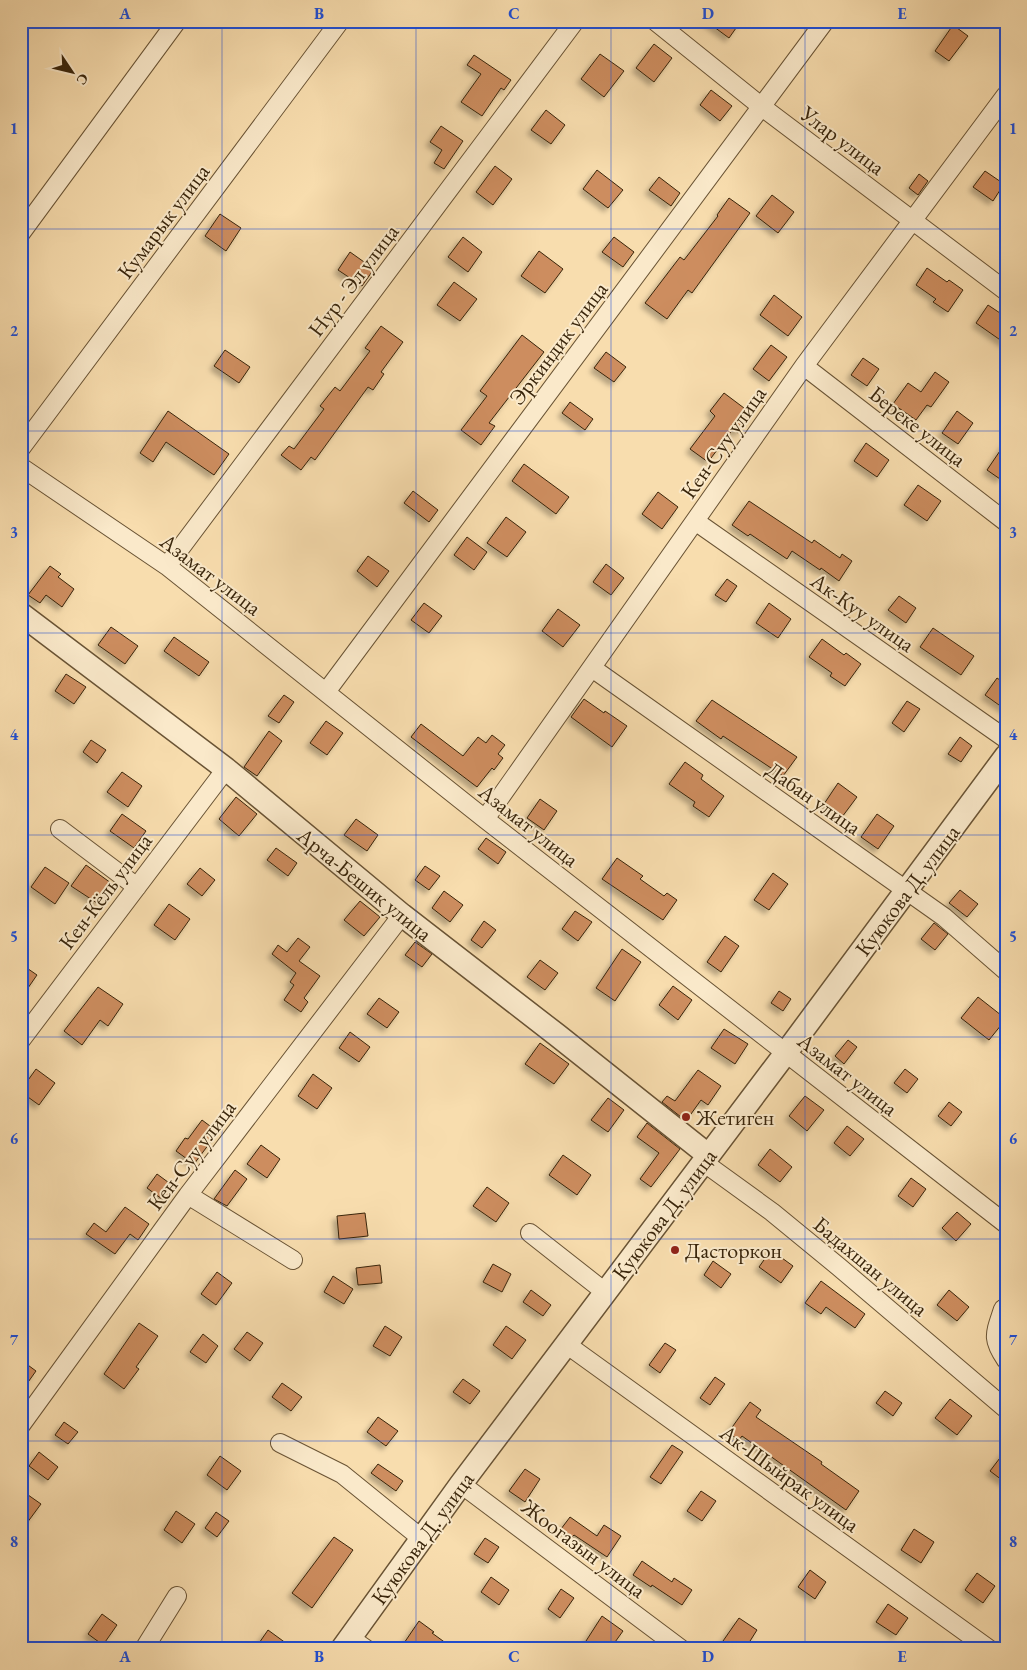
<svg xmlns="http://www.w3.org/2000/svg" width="1027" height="1670" viewBox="0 0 1027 1670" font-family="'EB Garamond',serif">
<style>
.building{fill:#cd8d5e;stroke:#39250b;filter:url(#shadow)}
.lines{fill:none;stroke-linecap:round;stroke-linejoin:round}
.minor-casing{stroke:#695334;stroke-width:20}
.tertiary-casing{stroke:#695334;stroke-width:25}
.minor{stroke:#fae9ca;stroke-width:18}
.tertiary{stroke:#fae9ca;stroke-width:22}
.grid{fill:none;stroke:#1d4ed8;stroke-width:1;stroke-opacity:0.55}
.poi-dot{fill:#8f2418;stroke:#fae9ca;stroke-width:2}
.labels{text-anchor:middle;stroke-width:4;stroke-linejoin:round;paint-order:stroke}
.street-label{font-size:22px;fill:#39250b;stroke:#fae9ca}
.poi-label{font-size:22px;fill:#39250b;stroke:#fae9ca;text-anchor:start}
.neatline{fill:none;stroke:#1d4ed8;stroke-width:2}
.grid-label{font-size:16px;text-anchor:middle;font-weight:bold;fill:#1d4ed8}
</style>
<defs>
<filter id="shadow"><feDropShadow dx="-4" dy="4" stdDeviation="2.5" flood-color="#0004"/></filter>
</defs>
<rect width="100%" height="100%" fill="#f8ddae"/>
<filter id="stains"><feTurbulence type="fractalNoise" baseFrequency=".004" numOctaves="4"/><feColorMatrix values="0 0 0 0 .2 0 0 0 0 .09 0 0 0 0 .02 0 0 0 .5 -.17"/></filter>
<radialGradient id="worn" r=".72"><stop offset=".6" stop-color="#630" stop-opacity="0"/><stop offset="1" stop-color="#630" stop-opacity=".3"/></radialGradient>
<path class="building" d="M706,21H741L729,38Z
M953,25L968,36L949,61L935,51Z
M654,44L672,58L654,82L636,68Z
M600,54L624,71L604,97L581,79Z
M474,55L511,80L504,90L501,88L482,116L461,102L481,74L467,65Z
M711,90L732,106L720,121L700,105Z
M546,110L565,125L551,144L531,130Z
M441,126L463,141L444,169L434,163L442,150L430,142Z
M495,166L512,179L493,205L476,192Z
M597,170L623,190L608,208L583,189Z
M985,171L1004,184L993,201L973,187Z
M919,174L928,181L918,195L909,188Z
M659,177L680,193L671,206L649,190Z
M772,195L794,212L778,233L756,216Z
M729,198L750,213L692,293L688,290L667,319L645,303L680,257L684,260L718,216L717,215Z
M220,214L241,228L226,251L205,236Z
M463,237L482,252L468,272L448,257Z
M614,237L634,252L623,267L602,252Z
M539,251L563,269L545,293L521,276Z
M350,252L374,269L362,286L338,270Z
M927,268L947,282L949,280L963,290L948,312L933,302L936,299L916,285Z
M454,282L477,299L460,321L437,305Z
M774,295L802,317L788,336L760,315Z
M988,305L1006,317V344L976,323Z
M381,326L403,342L381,372L384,374L373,390L368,387L315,460L311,457L301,470L281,455L289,446L294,449L324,409L320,406L335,387L340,391L370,351L365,348Z
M522,335L544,352L489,423L495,426L481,445L461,430L487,396L480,391Z
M771,345L787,357L769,381L753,369Z
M225,350L250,367L239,383L214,366Z
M606,352L626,367L614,382L594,368Z
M863,358L879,369L867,386L851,375Z
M935,372L949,382L931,407L927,405L916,420L893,404L908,383L921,392Z
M724,393L752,414L738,433L733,429L708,462L690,449L715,416L710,411Z
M570,402L593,419L585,430L562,413Z
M168,411L229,454L214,475L166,442L153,462L140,453Z
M957,411L973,423L958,444L942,433Z
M1006,442V471L1000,479L987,470Z
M866,443L889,460L877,477L854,461Z
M524,464L569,497L556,514L512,481Z
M918,485L941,501L927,521L904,505Z
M413,491L438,510L429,522L404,503Z
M658,492L678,507L662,529L642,514Z
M749,501L812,543L814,540L840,558L842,554L852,561L839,581L821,568L820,570L792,551L787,559L750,534L748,536L732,525Z
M506,517L526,532L507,557L487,543Z
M467,537L487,552L474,570L454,555Z
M368,556L389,571L377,587L357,571Z
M606,564L624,578L611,595L593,582Z
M50,566L61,574L58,577L74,589L62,607L46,595L40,603L28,595Z
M727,579L737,586L726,602L715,595Z
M899,596L916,608L906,623L888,610Z
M424,603L442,616L429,633L411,620Z
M769,603L791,619L778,638L756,623Z
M558,609L580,625L563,647L542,631Z
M111,627L138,646L125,664L98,645Z
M933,628L974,656L961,675L920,647Z
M174,637L209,662L199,676L164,651Z
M822,639L844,655L846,653L861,664L845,686L830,676L832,673L809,657Z
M66,674L86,687L74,704L55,691Z
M997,678L1006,684V710L985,695Z
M284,695L294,702L279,723L268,716Z
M584,699L604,713L605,711L627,726L612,747L571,717Z
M712,700L797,757L783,776L723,736L721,739L696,721Z
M907,701L920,709L904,732L892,723Z
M326,721L343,733L327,755L310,743Z
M421,724L463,756L478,737L486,743L492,735L505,745L498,754L503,758L494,770L492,768L477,787L411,737Z
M269,731L282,741L257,776L244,767Z
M960,737L972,746L961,762L948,754Z
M91,740L106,750L97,763L83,752Z
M685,762L703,775L701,779L724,796L709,817L693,806L695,802L669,784Z
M122,772L142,786L128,807L107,792Z
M838,783L857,797L842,817L824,804Z
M236,797L257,814L239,836L219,819Z
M540,799L557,811L544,830L527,818Z
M122,814L146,831L134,848L110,831Z
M877,814L894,826L878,849L861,837Z
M356,819L378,835L367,851L344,835Z
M486,838L506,852L498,864L478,849Z
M276,848L297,863L288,876L267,860Z
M617,858L643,876L640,879L664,896L667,893L677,900L663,920L602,879Z
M86,865L111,883L97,903L71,886Z
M425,866L440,876L429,890L415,880Z
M45,867L69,883L55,904L31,887Z
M200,868L215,880L202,896L187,884Z
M773,873L788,884L769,910L754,900Z
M960,890L978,904L967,917L949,903Z
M444,891L463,905L450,922L432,908Z
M360,901L380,917L364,936L344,920Z
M169,904L190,919L175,940L154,925Z
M575,911L592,922L578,941L562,929Z
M484,921L496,930L482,948L471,940Z
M934,923L948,934L935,950L921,939Z
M725,936L739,946L721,972L707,962Z
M298,938L310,947L299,961L320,976L304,998L308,1002L301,1012L284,1000L294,985L290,982L296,973L272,954L278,945L287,952Z
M415,942L432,954L422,967L405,955Z
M622,949L641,962L615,1001L596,988Z
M540,960L558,973L545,990L527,977Z
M21,964L37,975L21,998Z
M673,986L692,1000L678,1020L659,1005Z
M98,987L123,1004L108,1026L100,1020L82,1045L64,1031Z
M779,991L791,999L783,1011L771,1003Z
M978,997L1006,1019L989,1040L961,1018Z
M379,998L399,1012L387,1028L367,1014Z
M724,1029L748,1044L735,1064L711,1048Z
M350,1032L370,1047L359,1062L339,1048Z
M848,1040L857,1047L844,1064L835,1056Z
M540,1043L569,1064L554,1084L525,1064Z
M36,1069L55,1083L39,1105L21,1092V1090Z
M905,1069L918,1079L907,1093L894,1083Z
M698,1070L721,1086L708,1105L701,1100L686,1121L662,1102L667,1096L675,1101Z
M313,1074L332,1088L317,1109L298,1096Z
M805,1096L824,1110L807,1131L789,1116Z
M608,1098L624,1110L608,1132L591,1120Z
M949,1102L962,1112L951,1126L938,1116Z
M202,1120L218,1132L194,1164L176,1151L185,1138L188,1139Z
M647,1123L680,1149L651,1187L640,1179L659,1153L637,1137Z
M847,1126L864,1139L850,1156L834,1143Z
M261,1145L280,1159L267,1178L247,1164Z
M770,1149L792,1167L780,1182L758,1165Z
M563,1155L591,1175L577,1195L549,1175Z
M235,1170L247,1179L227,1206L214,1199Z
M157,1174L176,1188L166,1202L147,1188Z
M911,1178L926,1189L913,1207L898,1196Z
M487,1187L509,1203L496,1222L473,1206Z
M125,1207L149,1224L138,1240L130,1234L115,1254L86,1234L94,1223L106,1232Z
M957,1212L971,1224L956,1241L942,1228Z
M365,1213L368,1236L339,1239L337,1216Z
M771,1250L793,1266L781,1283L759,1267Z
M713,1261L731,1274L721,1288L704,1275Z
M493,1264L511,1274L502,1292L483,1282Z
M380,1265L382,1283L358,1285L356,1268Z
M217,1272L232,1283L216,1305L201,1294Z
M333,1276L353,1289L344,1304L324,1292Z
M821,1281L865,1314L855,1328L826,1307L821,1314L805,1303Z
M531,1290L551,1305L543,1316L523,1302Z
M949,1290L969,1307L957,1321L937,1305Z
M139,1323L158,1336L136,1367L139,1369L124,1389L104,1374Z
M385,1326L402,1337L390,1356L373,1346Z
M506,1326L526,1340L512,1359L493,1345Z
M247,1332L263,1343L250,1361L234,1349Z
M203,1334L218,1346L206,1363L190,1352Z
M665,1343L676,1350L660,1373L649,1365Z
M21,1360L36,1371L21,1392Z
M715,1377L725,1384L710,1405L700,1398Z
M463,1379L480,1391L470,1404L453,1392Z
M282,1383L302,1397L291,1411L272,1397Z
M885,1391L902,1403L893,1416L876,1403Z
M950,1399L972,1416L957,1435L935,1418Z
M750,1402L761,1410L756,1417L822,1462L821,1464L859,1491L846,1510L742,1436L739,1440L728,1433Z
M378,1417L398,1431L386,1446L367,1432Z
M64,1422L78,1432L68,1444L55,1435Z
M672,1445L683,1452L661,1484L650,1477Z
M1006,1450V1483L990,1471Z
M39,1452L58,1467L48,1480L29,1466Z
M220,1456L241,1471L227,1490L207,1475Z
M378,1464L403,1481L396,1491L371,1473Z
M525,1469L540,1479L525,1502L509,1491Z
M21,1490L41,1504L21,1531Z
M701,1491L716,1501L702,1521L687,1511Z
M176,1511L195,1524L182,1543L164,1530Z
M216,1512L229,1521L217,1537L205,1528Z
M570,1517L597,1536L604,1525L621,1536L607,1557L574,1535L572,1537L561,1529Z
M914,1529L934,1542L921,1563L901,1550Z
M334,1537L353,1550L312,1608L292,1593Z
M485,1538L499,1547L488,1563L474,1554Z
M642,1561L672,1582L674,1578L692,1590L682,1605L652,1585L651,1587L633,1575Z
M810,1570L826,1582L815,1599L798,1587Z
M977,1573L995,1586L983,1603L965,1590Z
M491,1577L509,1590L499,1605L481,1592Z
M561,1589L574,1598L560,1618L548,1609Z
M888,1604L908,1618L896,1635L876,1622Z
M102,1614L117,1625L103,1645L88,1634Z
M602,1616L623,1631L610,1649H598L586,1641Z
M739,1618L757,1630L745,1649H734L723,1641Z
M419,1621L434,1632L432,1633L454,1649H400Z
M268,1630L294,1649H255Z"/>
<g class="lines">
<g class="minor-casing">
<path id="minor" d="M655,21L762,107L1006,291
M21,233L177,21
M804,366L1006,522
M21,448L340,21
M21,467L167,566L485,819L1006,1224
M695,521L1006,739
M167,566L575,21
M592,668L944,917L1006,971
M326,692L825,21
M485,819L804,366L1006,95
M60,829L137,887
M21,1040L226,769
M703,1162L772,1212L839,1267L1006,1409
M188,1195L293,1260
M530,1233L605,1292
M1003,1309C995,1334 991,1338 1006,1360
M566,1344L989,1649
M21,1425L188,1195L402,915
M280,1443L342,1474L421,1538
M461,1484L681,1649
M350,1638L366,1649
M144,1649L177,1596"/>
</g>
<g class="tertiary-casing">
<path id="tertiary" d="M21,614L226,769L402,915L557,1035L708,1155
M342,1649L461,1484L785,1054L1006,756"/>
</g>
<use href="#minor" class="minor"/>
<use href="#tertiary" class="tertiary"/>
</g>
<path class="grid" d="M222,21V1649M416,21V1649M611,21V1649M805,21V1649M21,229H1006M21,431H1006M21,633H1006M21,835H1006M21,1037H1006M21,1239H1006M21,1441H1006"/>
<g class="poi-dot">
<circle cx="686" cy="1117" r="5"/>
<circle cx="675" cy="1250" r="5"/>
</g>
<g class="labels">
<g class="street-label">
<text transform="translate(843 140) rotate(37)" y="8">Улар улица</text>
<text transform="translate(163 221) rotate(-53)" y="8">Кумарык улица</text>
<text transform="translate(353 280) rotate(-53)" y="8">Нур - Эл улица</text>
<text transform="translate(558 343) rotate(-53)" y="8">Эркиндик улица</text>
<text transform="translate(918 426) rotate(38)" y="8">Береке улица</text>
<text transform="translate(723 442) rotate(-55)" y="8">Кен-Суу улица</text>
<text transform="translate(211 574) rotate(37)" y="8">Азамат улица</text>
<text transform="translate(863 612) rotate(35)" y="8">Ак-Куу улица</text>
<text transform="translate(814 798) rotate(35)" y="8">Дабан улица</text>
<text transform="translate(529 825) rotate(38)" y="8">Азамат улица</text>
<text transform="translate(365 884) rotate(39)" y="8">Арча-Бешик улица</text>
<text transform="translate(907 890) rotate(-53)" y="8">Куюкова Д. улица</text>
<text transform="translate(105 891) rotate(-53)" y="8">Кен-Кёль улица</text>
<text transform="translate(848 1074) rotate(38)" y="8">Азамат улица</text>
<text transform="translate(191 1155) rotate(-53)" y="8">Кен-Суу улица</text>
<text transform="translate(664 1214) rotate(-53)" y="8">Куюкова Д. улица</text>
<text transform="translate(871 1266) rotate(40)" y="8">Бадахшан улица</text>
<text transform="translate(790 1478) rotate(36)" y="8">Ак-Шыйрак улица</text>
<text transform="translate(422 1538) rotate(-54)" y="8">Куюкова Д. улица</text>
<text transform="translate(584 1548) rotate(37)" y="8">Жоогазын улица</text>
</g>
<g class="poi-label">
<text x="696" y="1125">Жетиген</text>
<text x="685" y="1258">Дасторкон</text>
</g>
</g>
<rect width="1027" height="1670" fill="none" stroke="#f8ddae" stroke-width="55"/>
<g transform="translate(72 72) rotate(125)" stroke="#fae9ca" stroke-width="4" paint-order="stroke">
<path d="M0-4L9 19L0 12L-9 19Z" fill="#39250b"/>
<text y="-8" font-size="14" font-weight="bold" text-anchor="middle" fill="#39250b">С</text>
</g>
<rect x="28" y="28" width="972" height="1614" class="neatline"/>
<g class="grid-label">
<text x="125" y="19">A</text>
<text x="319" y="19">B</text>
<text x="514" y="19">C</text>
<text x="708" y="19">D</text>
<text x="902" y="19">E</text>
<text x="14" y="134">1</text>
<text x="1013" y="134">1</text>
<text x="14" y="336">2</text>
<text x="1013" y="336">2</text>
<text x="14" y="538">3</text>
<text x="1013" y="538">3</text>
<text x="14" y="740">4</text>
<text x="1013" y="740">4</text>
<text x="14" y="942">5</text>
<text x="1013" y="942">5</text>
<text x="14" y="1144">6</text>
<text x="1013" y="1144">6</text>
<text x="14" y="1345">7</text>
<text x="1013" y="1345">7</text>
<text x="14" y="1547">8</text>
<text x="1013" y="1547">8</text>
<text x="125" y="1662">A</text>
<text x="319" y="1662">B</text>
<text x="514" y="1662">C</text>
<text x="708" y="1662">D</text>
<text x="902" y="1662">E</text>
</g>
<rect width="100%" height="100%" filter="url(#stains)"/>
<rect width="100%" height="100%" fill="url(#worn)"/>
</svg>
